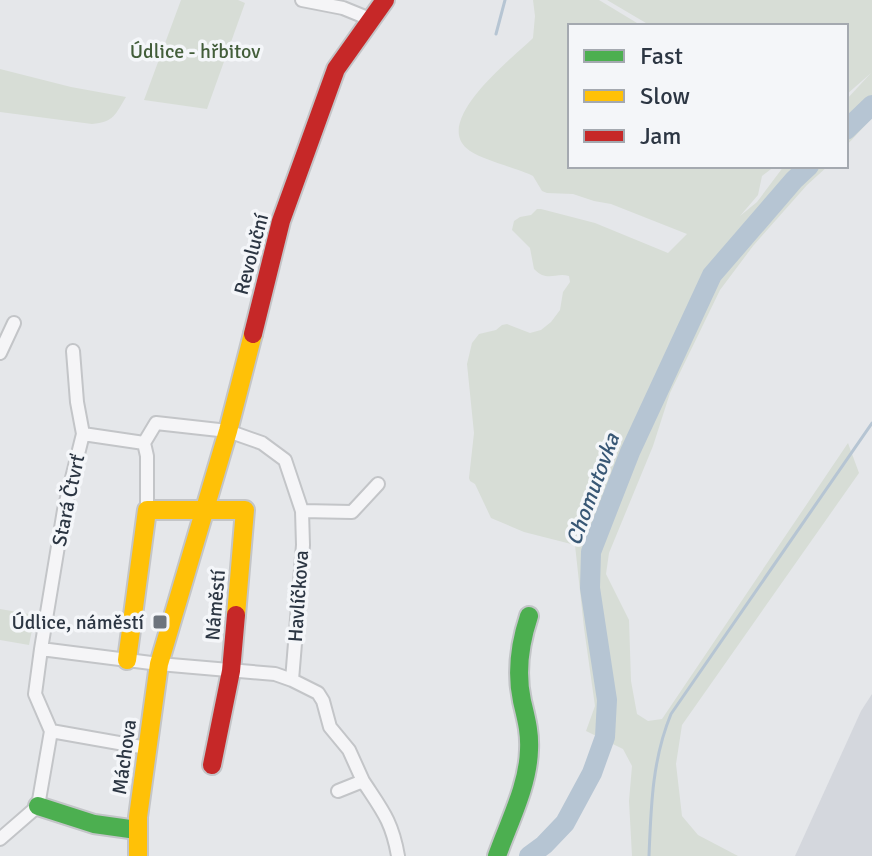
<svg xmlns="http://www.w3.org/2000/svg" width="872" height="856" viewBox="0 0 872 856" font-family="Signika,sans-serif">
<style>
.built{fill:#d4d7dd}
.green{fill:#d7ddd6}
.lines{fill:none;stroke-linecap:round;stroke-linejoin:round}
.stream{stroke:#b6c5d3;stroke-width:3}
.river{stroke:#b6c5d3;stroke-width:20}
.street-casing{stroke:#c3c5c8;stroke-width:16}
.fast-casing{stroke:#c3c5c8;stroke-width:22}
.slow-casing{stroke:#c3c5c8;stroke-width:22}
.jam-casing{stroke:#c3c5c8;stroke-width:22}
.street{stroke:#f5f5f7;stroke-width:12}
.fast{stroke:#4caf50;stroke-width:18}
.slow{stroke:#ffc107;stroke-width:18}
.jam{stroke:#c62828;stroke-width:18}
.poi-dot{fill:#6d747d;stroke:#f4f6f9;stroke-width:3}
.labels{text-anchor:middle;stroke-width:7;stroke-linejoin:round;paint-order:stroke}
.park-label{font-size:20px;fill:#435e3a;stroke:#f4f6f9}
.street-label{font-size:20px;fill:#2c3643;stroke:#f4f6f9}
.poi-label{font-size:20px;fill:#2c3643;stroke:#f4f6f9;text-anchor:end}
.water-label{font-size:22px;font-style:italic;fill:#385775;stroke:#f4f6f9}
</style>
<rect width="100%" height="100%" fill="#e5e7ea"/>
<path class="built" d="M872,694V856H795L861,711Z"/>
<path class="green" d="M181,0H238L245,3L207,109L144,100Z
M533,0H599L642,26H570V166H775L762,176L758,195L740,216L757,202L784,166H828L807,185L753,246L720,290L670,393L653,446L609,553L606,574L629,620L631,681L637,714L648,721L662,719L848,443L859,473L682,725L676,764L682,816L698,835L738,856H632L629,801L632,766L623,749L586,731L595,706L584,628L575,545L524,532L491,518L475,484L470,481L469,478L474,433L467,364L472,343L479,334L496,330L502,325L507,324L530,333L541,330L551,322L560,310L563,292L570,282L569,276C555,272 548,283 534,269L530,248L512,230L514,221L520,217L531,215L537,209H541L595,223L668,253L687,234L611,204L594,201L573,194L547,193L542,191L533,176L529,174C512,167 484,160 470,151C428,123 515,56 533,38L535,16Z
M607,0H872V118L846,146V100L871,73L846,95V26H651Z
M0,69L71,87L126,97C115,115 114,122 92,124L0,112Z
M0,609L35,615L29,645L0,640Z"/>
<g class="lines">
<path class="stream" d="M496,34L505,0
M649,856C651,807 652,760 671,714L872,423"/>
<path class="river" d="M846,130L872,105
M529,856L544,845L565,823L592,773L605,737L607,700L590,588L591,552L630,452L712,275L794,180L809,166"/>
<g class="street-casing">
<path id="street" d="M302,0L343,8L370,19
M0,353L14,323
M83,434L144,443L156,423L228,431L262,443L285,460L302,511L303,545L292,680
M144,443L147,456V510
M302,511L352,512L378,484
M41,649L64,510L83,434L77,402L73,351
M51,731L35,694L41,649L159,664L275,674L292,680L318,693L323,701L330,727L349,750L363,781L338,791
M51,731L147,748
M363,781C382,810 392,821 398,856
M0,839L38,806L51,731"/>
</g>
<g class="fast-casing">
<path id="fast" d="M38,806L94,824L137,830
M497,856C509,822 528,786 529,750C530,732 526,718 522,701C516,673 520,643 529,616"/>
</g>
<g class="slow-casing">
<path id="slow" d="M127,660L147,510H245L236,615
M138,856V817L159,664L228,431L253,334"/>
</g>
<g class="jam-casing">
<path id="jam" d="M253,334L281,221L336,69L385,0
M212,765L231,671L236,615"/>
</g>
<use href="#street" class="street"/>
<use href="#fast" class="fast"/>
<use href="#slow" class="slow"/>
<use href="#jam" class="jam"/>
</g>
<rect class="poi-dot" x="152" y="614" width="16" height="16" rx="4"/>
<g class="labels">
<g class="park-label">
<text x="195" y="58">Údlice - hřbitov</text>
</g>
<g class="street-label">
<text transform="translate(251 254) rotate(-75)" y="7">Revoluční</text>
<text transform="translate(68 500) rotate(-78)" y="7">Stará Čtvrť</text>
<text transform="translate(298 596) rotate(-86)" y="7">Havlíčkova</text>
<text transform="translate(215 605) rotate(-85)" y="7">Náměstí</text>
<text transform="translate(124 757) rotate(-82)" y="7">Máchova</text>
</g>
<g class="poi-label">
<text x="144" y="629">Údlice, náměstí</text>
</g>
<g class="water-label">
<text transform="translate(592 489) rotate(-70)" y="8">Chomutovka</text>
</g>
</g>
<rect x="568" y="24" width="280" height="144" fill="#f4f6f9" stroke="#a4a9b0" stroke-width="2"/>
<rect x="584" y="50" width="40" height="12" fill="#4caf50" stroke="#a4a9b0" stroke-width="2"/>
<text x="640" y="64" font-size="24" fill="#2c3643">Fast</text>
<rect x="584" y="90" width="40" height="12" fill="#ffc107" stroke="#a4a9b0" stroke-width="2"/>
<text x="640" y="104" font-size="24" fill="#2c3643">Slow</text>
<rect x="584" y="130" width="40" height="12" fill="#c62828" stroke="#a4a9b0" stroke-width="2"/>
<text x="640" y="144" font-size="24" fill="#2c3643">Jam</text>
</svg>
